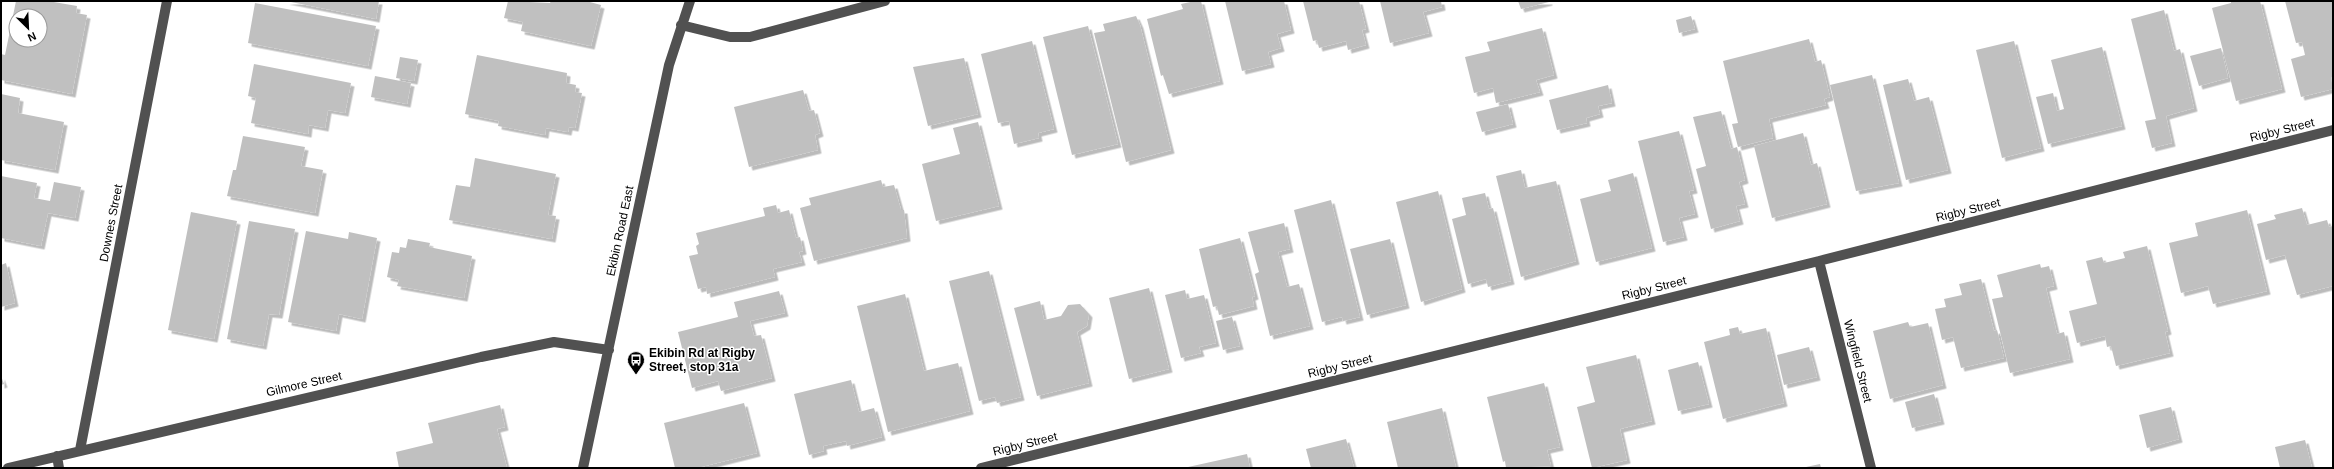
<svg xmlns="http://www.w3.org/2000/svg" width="2334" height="469" viewBox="0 0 2334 469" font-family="Arial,sans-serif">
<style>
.building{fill:#c0c0c0;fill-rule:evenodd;filter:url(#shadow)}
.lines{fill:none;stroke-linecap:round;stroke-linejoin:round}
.minor{stroke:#515151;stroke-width:10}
.labels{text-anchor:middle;stroke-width:3;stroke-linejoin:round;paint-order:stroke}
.street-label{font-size:12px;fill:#000;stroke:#fff}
.poi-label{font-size:12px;font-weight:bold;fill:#000;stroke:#fff;text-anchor:start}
</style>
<defs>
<filter id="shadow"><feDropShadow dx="3.5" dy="3.5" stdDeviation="0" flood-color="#0004"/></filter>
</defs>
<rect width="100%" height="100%" fill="#fff"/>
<path class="building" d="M16,1H48L77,6L76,13L87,15L72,94L1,80V54L5,55ZM16,16H40V40H16Z
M286,1H379L376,19Z
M508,1L550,3L551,1H586L601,5L591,46L521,31L523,22L504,18Z
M1195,1H1201L1220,81L1169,94L1163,75L1161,76L1147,19L1183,9L1181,4Z
M1225,1H1284L1291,30L1277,34L1281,48L1268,52L1271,64L1242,71Z
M1303,1H1359L1366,29L1362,30L1366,45L1348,50L1346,41L1319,48L1317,40L1313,41Z
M1380,1H1441L1442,7L1423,12L1429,33L1390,43Z
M1518,1H1549V2L1521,9Z
M2231,1H2260L2282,89L2236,101L2212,8L2231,3Z
M2285,1H2333V77H2331L2333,89L2301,97L2291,59L2305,55L2302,42L2296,43Z
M255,3L376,26L368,66L248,43Z
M2164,10L2174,51L2180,49L2194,108L2166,116L2172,143L2152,148L2145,121L2156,119L2131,19Z
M1136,16L1140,25L1171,150L1126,162L1094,33L1105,31L1103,24Z
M1691,16L1695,29L1679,33L1676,20Z
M1088,26L1118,144L1072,155L1043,37Z
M1542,28L1554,75L1536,80L1540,92L1496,103L1493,88L1474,93L1465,57L1490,51L1487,42Z
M1809,39L1815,62L1821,60L1830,97L1824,99L1826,105L1769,119L1773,138L1738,147L1732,124L1738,123L1723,61Z
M1032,41L1054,129L1038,133L1039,138L1014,144L1009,121L998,123L981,54Z
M2014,41L2041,148L2002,158L1976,50Z
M2102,47L2122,126L2048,144L2036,97L2053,93L2057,111L2064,109L2051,60Z
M2221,48L2228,78L2199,86L2190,56Z
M477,55L567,73L566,83L576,85L575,92L582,93L575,128L569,127L568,132L546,128L545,135L498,126L499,121L465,114Z
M400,57L418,60L414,81L396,78Z
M964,58L978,114L928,126L913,67Z
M254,64L351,83L345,113L328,110L325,128L309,125L308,134L251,123L256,98L248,96Z
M1872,75L1899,183L1856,191L1830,85Z
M375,76L411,83L407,104L371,97Z
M1908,79L1914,101L1929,97L1948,170L1906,180L1883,85Z
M1608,85L1612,103L1598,106L1600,114L1586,118L1587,123L1557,130L1549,100Z
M803,90L809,111L814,110L820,133L815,135L818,150L749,167L734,107Z
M1,94L20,98L18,113L64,122L55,170L1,160Z
M1508,104L1513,124L1482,132L1476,112Z
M1721,111L1731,149L1737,147L1745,180L1739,182L1745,204L1736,206L1740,221L1711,229L1696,169L1706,166L1693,117Z
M978,122L999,206L936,221L922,164L960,154L953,128Z
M1679,131L1694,190L1689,191L1695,214L1679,218L1684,237L1663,242L1638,141Z
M1803,133L1811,165L1817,163L1827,204L1772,218L1754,146Z
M243,136L305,147L301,166L323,170L315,213L227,196L233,170H236Z
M475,158L556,174L548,215L556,216L552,239L449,220L456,185L470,187Z
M1521,170L1525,188L1556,181L1576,261L1521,277L1496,176Z
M1633,173L1652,248L1596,262L1580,199L1611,191L1608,180Z
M1,176L37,183L34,198L50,201L54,182L81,187L75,218L48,213L41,246L1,238Z
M881,180L883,187L894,185L901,210H904L907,238L814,261L800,208L811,205L809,198Z
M1438,191L1462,289L1421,302L1396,202Z
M1485,193L1489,209L1493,208L1511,281L1488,287L1486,279L1468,284L1452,219L1466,215L1462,198Z
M1331,200L1360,317L1343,321L1342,317L1322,322L1294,210Z
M776,205L778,213L789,210L796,238L800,237L803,251L799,252L802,262L773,269L775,277L707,294L706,287L698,289L689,256L698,254L696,246L699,244L696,233L765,216L763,208Z
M2302,208L2307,225L2327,220L2329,227L2333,226V286L2297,295L2285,255L2266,260L2257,224L2276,219L2274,215Z
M2247,210L2267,291L2213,304L2208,286L2181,293L2169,243L2198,236L2195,223Z
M191,212L237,221L214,339L168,330Z
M249,221L295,229L279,315L269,314L263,346L227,339Z
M1284,223L1290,249L1278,252L1287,287L1299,284L1310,326L1270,336L1255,274L1259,272L1248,232Z
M306,231L348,239L349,232L377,238L362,319L339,314L336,331L288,322Z
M1240,238L1255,296L1252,297L1254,306L1219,315L1217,306L1213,307L1199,249Z
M408,239L430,243L429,247L472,256L464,298L397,286L399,280L387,277L392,252L399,253L400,247L406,248Z
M1390,239L1406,305L1367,315L1350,249Z
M2147,246L2168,331L2165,332L2170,353L2116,366L2111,346L2107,347L2105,336L2077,343L2069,311L2097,304L2086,261L2102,257L2104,263L2125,258L2123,252Z
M6,263L15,303L1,307V265Z
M2040,264L2041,268L2049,266L2054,286L2046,288L2057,334L2064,332L2070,359L2010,373L1992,299L2003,297L1997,275Z
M989,271L1021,397L997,403L995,397L979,401L949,281Z
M1981,279L1994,331L1997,330L2004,358L1961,368L1953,337L1942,340L1935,309L1946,307L1944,299L1962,295L1959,284Z
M1149,288L1169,369L1129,379L1109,298Z
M1185,290L1187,299L1204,295L1216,343L1199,347L1201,353L1181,358L1165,295Z
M779,291L785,313L750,321L754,336L761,335L772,378L721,391L718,381L692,388L678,332L738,317L734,302Z
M905,294L924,371L958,363L970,411L888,432L857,306Z
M1040,301L1044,320L1061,316L1068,305L1080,304L1089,314L1087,326L1077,332L1089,383L1037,396L1014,308Z
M1232,317L1240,346L1223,350L1216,321Z
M1908,322L1910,327L1928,323L1943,385L1890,399L1873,331Z
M1738,327L1740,334L1766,328L1784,403L1723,419L1704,342L1730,335L1729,329Z
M1809,347L1817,377L1784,385L1777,355Z
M1636,355L1652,421L1620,429L1627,460L1592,468L1577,407L1595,402L1586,367Z
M1698,362L1709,404L1678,411L1668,370Z
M1,376L4,384L1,385Z
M851,380L859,412L874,408L882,437L847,446L846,441L823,446L824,451L809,455L794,394Z
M1544,383L1560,447L1547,450L1551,466L1506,468L1505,461L1503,462L1487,397Z
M1934,394L1941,421L1912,428L1905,402Z
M744,403L757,453L697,468H675L664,423Z
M500,405L505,427L497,429L507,468H399L396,452L433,443L428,423Z
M2171,407L2179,439L2147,448L2139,415Z
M1442,408L1456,468H1398L1387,422Z
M1346,439L1354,468H1311L1306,449Z
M2305,440L2312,468H2280L2275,447Z
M1247,454L1250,468H1188V467Z
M1820,464L1821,468H1806V467Z"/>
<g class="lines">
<path class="minor" d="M681,25L730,37H750L885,1
M1819,261L1871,468
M80,450L167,1
M57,456L59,468
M8,468L481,357L554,342L609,350
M583,468L669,65L690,1
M981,468L1819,261L2333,130"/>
</g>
<defs>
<g id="bus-pin" transform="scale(0.9)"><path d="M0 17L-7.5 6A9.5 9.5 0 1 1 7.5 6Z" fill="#000" stroke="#fff"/><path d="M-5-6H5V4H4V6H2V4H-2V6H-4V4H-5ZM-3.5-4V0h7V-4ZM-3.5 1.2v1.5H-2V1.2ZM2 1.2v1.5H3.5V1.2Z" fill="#fff"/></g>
</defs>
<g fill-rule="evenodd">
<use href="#bus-pin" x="636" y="360"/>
</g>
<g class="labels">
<g class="street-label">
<text transform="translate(2282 130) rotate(-14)" y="4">Rigby Street</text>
<text transform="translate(1968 210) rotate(-14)" y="4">Rigby Street</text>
<text transform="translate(111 223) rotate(-79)" y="4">Downes Street</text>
<text transform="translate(620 231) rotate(-78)" y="4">Ekibin Road East</text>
<text transform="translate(1654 288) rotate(-14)" y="4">Rigby Street</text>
<text transform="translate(1858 361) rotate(76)" y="4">Wingfield Street</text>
<text transform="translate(1340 366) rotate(-14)" y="4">Rigby Street</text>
<text transform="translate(304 384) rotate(-13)" y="4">Gilmore Street</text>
<text transform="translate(1025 444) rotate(-14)" y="4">Rigby Street</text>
</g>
<g class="poi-label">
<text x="649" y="357">Ekibin Rd at Rigby<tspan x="649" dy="14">Street, stop 31a</tspan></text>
</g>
</g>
<rect width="2334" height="469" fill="none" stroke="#000000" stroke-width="4"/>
<g transform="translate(28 28) rotate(156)"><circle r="19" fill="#ffffff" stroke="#999999"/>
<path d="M0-3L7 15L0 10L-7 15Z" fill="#000000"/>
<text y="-6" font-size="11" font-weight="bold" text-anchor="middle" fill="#000000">N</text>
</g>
</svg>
